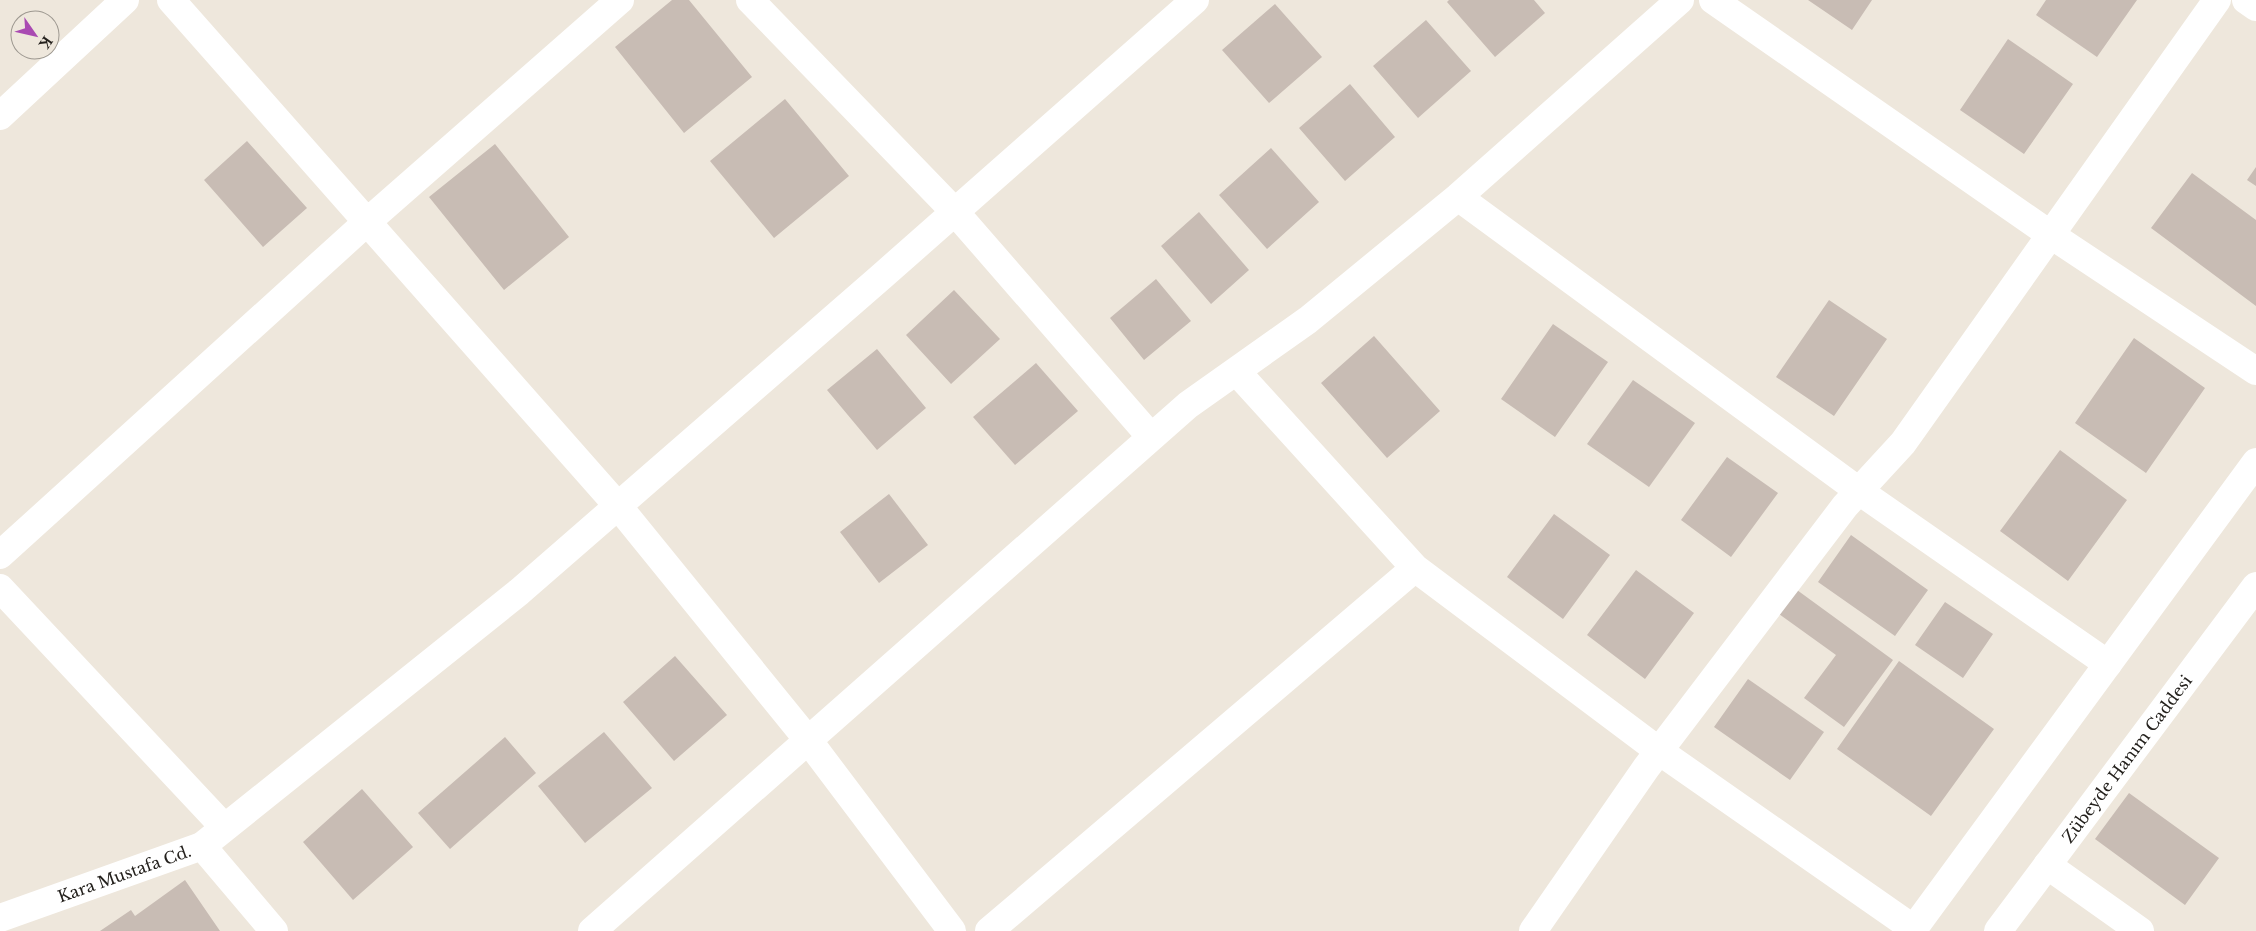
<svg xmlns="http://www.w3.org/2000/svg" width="2256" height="931" viewBox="0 0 2256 931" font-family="'Libre Baskerville',serif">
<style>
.building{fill:#c8bcb4}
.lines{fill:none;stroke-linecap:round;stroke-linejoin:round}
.minor{stroke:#fff;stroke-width:28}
.tertiary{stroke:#fff;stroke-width:28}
.primary{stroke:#fff;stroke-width:28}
.labels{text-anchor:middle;stroke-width:5;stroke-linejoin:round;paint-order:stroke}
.street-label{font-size:16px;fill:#24211d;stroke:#eee7dc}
</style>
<rect width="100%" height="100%" fill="#eee7dc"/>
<path class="building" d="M672,0H689L752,77L684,133L615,47Z
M1449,0H1534L1545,13L1495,57L1447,2Z
M1808,0H1872L1852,30Z
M2046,0H2137L2097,57L2036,15Z
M1275,4L1322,57L1269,103L1222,50Z
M1426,20L1471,71L1418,118L1373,66Z
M2008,39L2073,84L2024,154L1960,110Z
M1350,84L1395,137L1345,181L1299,128Z
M785,99L849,176L774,238L710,161Z
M247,141L307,208L263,247L204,180Z
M495,144L569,237L504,290L429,197Z
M1271,148L1319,202L1267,249L1219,195Z
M2256,167V186L2247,180Z
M2192,173L2256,220V306L2151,228Z
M1199,212L1249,270L1211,304L1161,246Z
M1156,279L1191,321L1144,360L1110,318Z
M954,290L1000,339L951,384L906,335Z
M1829,300L1887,339L1834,416L1776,377Z
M1553,324L1608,362L1555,437L1501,399Z
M1374,336L1440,411L1387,458L1321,383Z
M2134,338L2205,388L2146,473L2075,423Z
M877,349L926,408L877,450L827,390Z
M1036,363L1078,411L1015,465L973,417Z
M1633,380L1695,423L1649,487L1587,444Z
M2060,450L2127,500L2068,581L2000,531Z
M1727,457L1778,493L1731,557L1681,520Z
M889,494L928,545L879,583L840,532Z
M1554,514L1610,555L1563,619L1507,577Z
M1851,535L1928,590L1895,636L1818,582Z
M1636,570L1694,613L1645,679L1587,635Z
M1797,590L1893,660L1844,727L1804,698L1836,655L1779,614Z
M1945,602L1993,634L1963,678L1915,645Z
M675,656L727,715L674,761L623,702Z
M1899,661L1994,729L1931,816L1837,749Z
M1748,679L1824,732L1790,780L1714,727Z
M604,732L652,788L585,843L538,786Z
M505,737L536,773L450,849L418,813Z
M362,789L413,847L353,900L303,842Z
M2129,793L2219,858L2185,905L2095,839Z
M185,880L220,931H100L131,910L135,916Z"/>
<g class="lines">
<path class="minor" d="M171,0L618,506L808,740L952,931
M750,0L955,212L1151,437
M1713,0L2051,235L2256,371
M2246,0L2256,7
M0,116L125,0
M1458,197L1859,491L2108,664
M1236,371L1415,568L1659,751L1914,929
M0,555L367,222L620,0
M0,588L224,827
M202,846L519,592L881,277L1195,0
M2047,865L2140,931
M592,931L1188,405L1308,320L1458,197L1680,0
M989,931L1415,568
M1533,931L1646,768L1845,506L1903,443L2217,0"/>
<path class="tertiary" id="s1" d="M0,918L202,846L274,931"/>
<g class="primary">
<path d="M1912,931L2256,462"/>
<path id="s2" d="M1998,931L2256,586"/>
</g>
</g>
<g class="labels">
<g class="street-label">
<text dy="6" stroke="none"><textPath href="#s2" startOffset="215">Zübeyde Hanım Caddesi</textPath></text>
<text dy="6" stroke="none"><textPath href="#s1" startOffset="132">Kara Mustafa Cd.</textPath></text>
</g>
</g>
<g transform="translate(35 35) rotate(124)"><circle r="24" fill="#eee7dc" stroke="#9d9890"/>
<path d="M0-4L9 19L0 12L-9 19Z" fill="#a94ab2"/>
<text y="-8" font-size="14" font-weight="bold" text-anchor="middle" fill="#24211d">K</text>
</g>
</svg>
